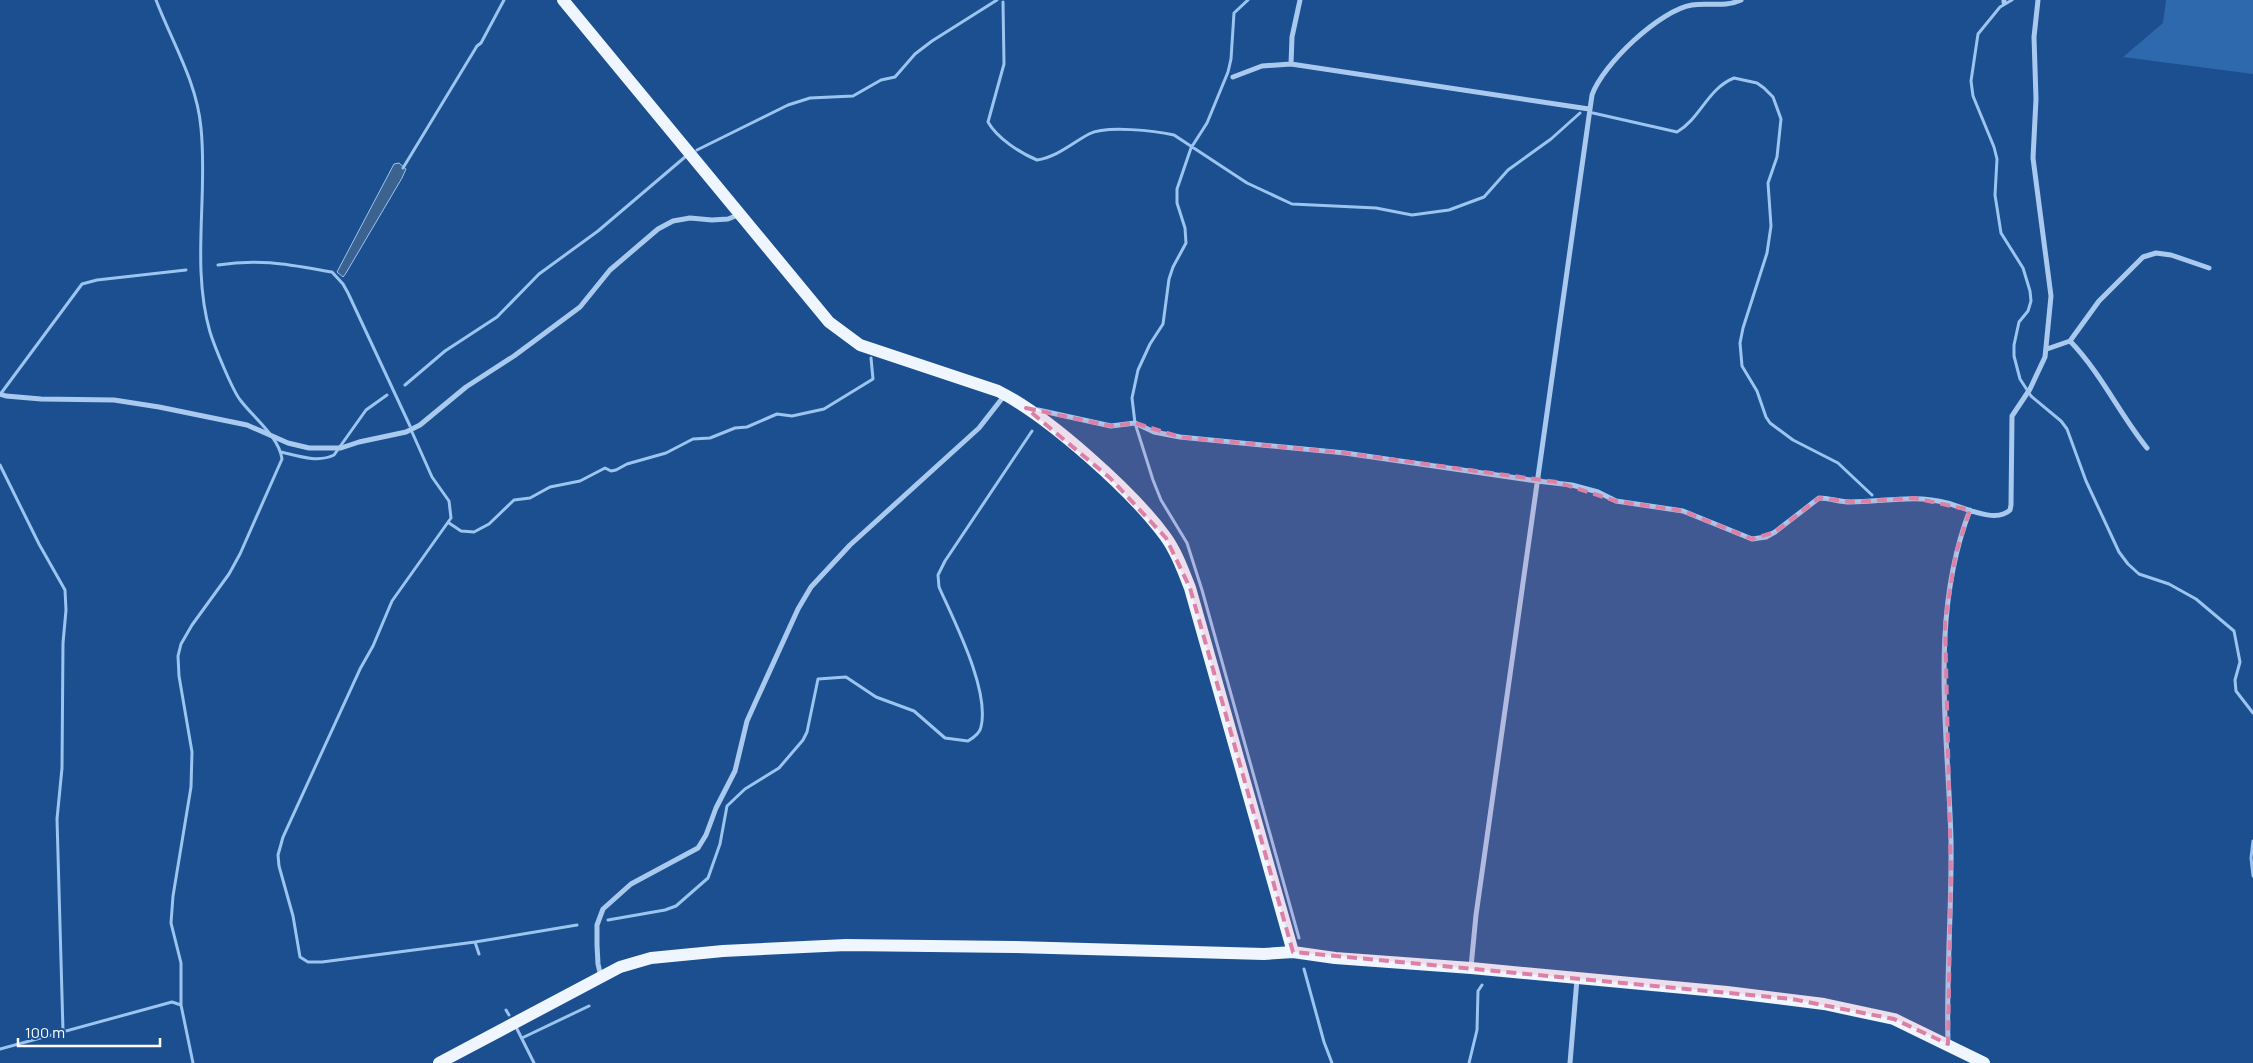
<svg xmlns="http://www.w3.org/2000/svg" width="2253" height="1063" viewBox="0 0 2253 1063" font-family="Manrope,sans-serif">
<style>
.green{fill:#2e69ad}
.water{fill:#3c6290;stroke:#9cc4f0}
.lines{fill:none;stroke-linecap:round;stroke-linejoin:round}
.stream{stroke:#9cc4f0;stroke-width:3}
.minor{stroke:#a9c9ee;stroke-width:5}
.primary{stroke:#f0f6ff;stroke-width:12}
.marked{fill:#dd80a5;fill-opacity:0.2;stroke:#dd80a5;stroke-width:4;stroke-dasharray:10 6;stroke-linejoin:round}
</style>
<rect width="100%" height="100%" fill="#1b4f8f"/>
<path class="green" d="M2166,0H2253V74L2123,57L2163,23Z"/>
<path class="water" d="M399,163L406,169L402,178L346,273L343,277L337,272L394,164Z"/>
<g class="lines">
<path class="stream" d="M156,0C172,42 197,82 201,128C208,195 191,266 210,332C214,345 233,392 241,401C254,418 279,437 282,459L240,554L229,574L192,625L181,644L178,656L179,676L192,752L191,787L173,896L171,923L181,963V1005L193,1063
M1248,0L1234,13L1231,59L1228,72L1207,123L1191,148L1177,189V203L1185,228L1186,243L1173,267L1169,279L1163,324L1150,344L1138,370L1132,398L1135,423L1153,480L1161,500L1187,543L1202,590L1299,938
M2012,0L2000,7L1978,34L1971,81L1973,96L1994,147L1997,159L1995,195L2001,233L2023,268L2030,291L2031,301L2028,311L2019,322L2014,345V356L2020,379L2031,396L2061,421L2067,429L2086,481L2119,552L2128,564L2139,574L2169,584L2196,599L2234,631L2240,662L2235,680L2236,691L2253,713
M1003,2L1004,64L988,122C997,138 1020,153 1037,160C1057,157 1072,143 1089,134C1106,125 1156,131 1174,135L1247,183L1292,204L1376,208L1412,215L1449,210L1484,197L1508,170L1551,139L1580,113
M1593,113L1677,132C1701,118 1707,89 1734,78L1757,83L1764,88L1773,97L1781,119L1777,157L1768,183L1771,226L1767,253L1743,328L1740,343L1742,366L1757,391L1766,417L1770,423L1793,440L1838,463L1872,495
M697,150L788,105L810,98L853,96L881,80L895,77L915,54L932,41L997,0
M403,168L477,46L481,43L504,0
M218,265C260,258 291,265 332,272L343,284L348,293L410,426
M405,385L445,351L497,317L539,274L598,231L685,157
M2,392L82,284L97,280L186,270
M412,432L432,477L449,501L451,518L392,601L373,646L360,669L283,837L278,855L279,866L293,916L300,957L308,962H322L475,942L479,954
M281,452C298,456 318,463 334,455L366,410L387,395
M0,465L39,544L65,590L66,610L63,643L62,768L57,819L63,1031
M449,523L461,531L474,532L489,524L514,500L530,498L550,487L580,481L605,468L611,471L616,470L627,464L666,453L693,439L710,438L735,428L747,427L777,414L792,416L824,409L873,379L871,358
M2253,841L2251,858L2253,876
M608,920L665,910L676,906L708,878L720,844L727,806L745,789L779,768L803,740L807,732L818,679L846,677L876,697L914,711L945,738L968,741C973,738 980,733 981,727C990,690 954,621 939,587L938,575L945,561L1032,431
M475,942L577,925
M1304,969L1324,1042L1332,1063
M506,1010L509,1015
M517,1029L534,1063
M522,1038L589,1006
M0,1049L172,1002L181,1005
M1469,1063L1477,1030L1478,991L1482,985"/>
<path class="minor" d="M2004,0V2
M1291,64L1292,37L1300,0
M1233,77L1262,66L1291,64L1589,109
M2070,341C2101,373 2119,413 2147,448
M2047,349L2070,341L2099,301L2143,257L2156,253L2171,255L2209,268
M0,394L6,396L41,399L114,400L159,407L247,425L288,443L309,448H341L359,442L406,432L420,425L466,387L514,356L580,307L610,270L658,229L673,221L690,218L712,220L728,219L738,215
M1038,410L1111,426L1135,423L1154,432L1180,437L1345,453L1537,481L1572,485L1598,492L1616,501L1683,511L1752,539L1766,537L1775,532L1819,498C1830,498 1839,502 1850,502C1883,502 1914,494 1947,503C1963,507 1996,524 2010,510L2011,505L2012,416L2030,389L2045,357L2051,296L2033,158L2036,99L2034,37L2038,0
M1471,967L1476,915L1592,95C1603,64 1660,10 1692,5C1709,2 1724,8 1741,0
M601,977L598,964L597,945V925L603,909L631,884L698,848L706,835L716,808L735,771L747,721L756,701L798,609L811,587L850,545L979,428L1004,396
M1948,1044C1946,975 1952,908 1951,840C1948,730 1929,615 1970,510
M1570,1063L1577,979"/>
<path class="primary" d="M563,0L829,322L860,345L998,391C1048,416 1132,491 1165,536C1176,551 1183,570 1190,588L1293,952
M439,1063L620,967L651,958L723,951L846,945L1014,947L1264,954L1293,952L1335,958L1471,968L1727,992L1824,1004L1894,1019L1984,1063"/>
</g>
<path class="marked" d="M1026,408L1111,426L1135,423L1180,437L1345,453L1557,482L1616,501L1683,511L1752,539L1775,532L1819,498L1852,502L1914,498L1970,510L1956,553L1945,621L1951,873L1948,1044L1894,1019L1792,999L1293,952L1190,588L1166,538L1110,478Z"/>
<path d="M18 1038v8h142v-8" fill="none" stroke="#ffffff" stroke-width="2.5"/>
<text x="25" y="1038" font-size="15" fill="#ffffff" stroke="#1b4f8f" stroke-width="4" paint-order="stroke">100 m</text>
</svg>
